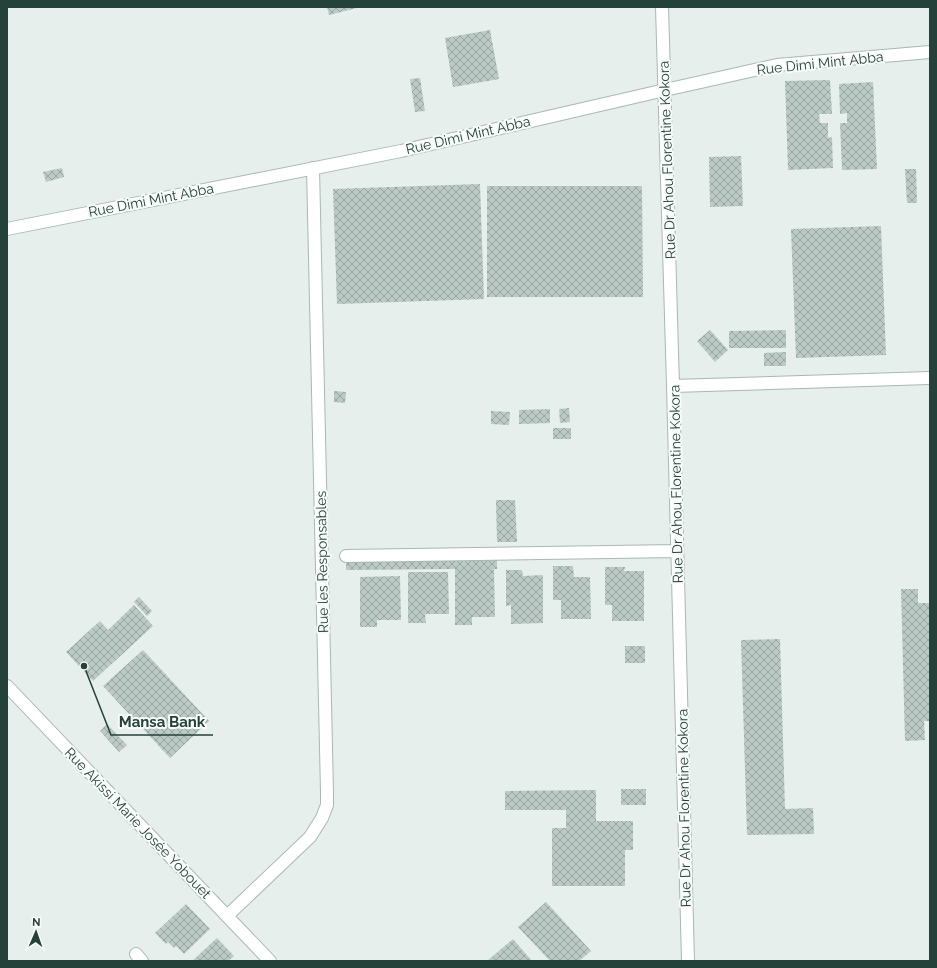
<svg xmlns="http://www.w3.org/2000/svg" width="937" height="968" viewBox="0 0 937 968" font-family="Raleway,sans-serif">
<style>
.building{fill:url(#building-cross-hatch)}
.lines{fill:none;stroke-linecap:round;stroke-linejoin:round}
.minor-casing{stroke:#a8b8b2;stroke-width:14}
.minor{stroke:#fff;stroke-width:12}
.labels{text-anchor:middle;stroke-width:4;stroke-linejoin:round;paint-order:stroke}
.street-label{font-size:14px;fill:#24423a;stroke:#f7fbf9}
.leader{fill:none;stroke:#24423a;stroke-width:1.5}
.callout-dot{fill:#24423a;stroke:#f7fbf9;stroke-width:1.5}
.callout-label{font-size:15px;text-anchor:middle;font-weight:bold;fill:#24423a;stroke:#f7fbf9;stroke-width:4;stroke-linejoin:round;paint-order:stroke}
</style>
<defs>
<pattern id="building-cross-hatch" width="8" height="8" patternUnits="userSpaceOnUse"><rect width="8" height="8" fill="#bbcac4"/><path d="M0 0l8 8M0 8l8-8" fill="none" stroke="#98a6a0"/></pattern>
</defs>
<rect width="100%" height="100%" fill="#e6efeb"/>
<path class="building" d="M327,7H357V8L329,15Z
M490,30L499,79L453,87L445,38Z
M420,78L425,111L415,112L410,79Z
M830,80L832,114H819L820,123H828V138L832,137L833,168L788,170L785,81Z
M873,82L877,169L842,170L840,123H847V113L840,114L839,84Z
M741,156L743,206L710,207L709,157Z
M62,168L64,177L46,182L43,172Z
M905,169H916L917,203H907Z
M480,184L484,299L337,304L333,189Z
M487,186H642L643,297H487Z
M881,226L886,355L796,358L791,229Z
M710,330L728,350L715,362L697,341Z
M786,330V348H729V331Z
M786,352V366H764V353Z
M334,391L346,392L345,403L334,402Z
M569,408L570,422L560,423L559,409Z
M550,409V423L519,424V410Z
M491,411L510,412L509,425L491,424Z
M553,428H571V439H553Z
M496,500H515L517,542H497Z
M497,560V569H494L495,617H472V625H455V569L346,570V561Z
M553,566H573L574,577H590L591,619H561V600H553Z
M605,567H625L624,571H644V621H612V605H605Z
M506,570H522L523,576L543,575V623L511,624V605L506,606Z
M408,572H448L449,614H425L426,623H408Z
M400,576L401,620H377V627H360V577Z
M901,589H918V603H930V721H924L925,740L905,741Z
M139,597L152,611L147,616L134,602Z
M134,605L153,626L93,681L66,652L100,621L108,630Z
M780,639L785,809L813,808L814,834L747,835L741,640Z
M625,646H645V663H625Z
M143,650L209,721L170,758L103,686Z
M107,724L127,745L119,752L100,731Z
M621,789H646V805H621Z
M596,790V821H633V850H625V886H552V828H566V810H505V791Z
M546,902L591,951L579,961H550L518,927Z
M186,904L210,929L184,954L176,946L174,948L168,942L166,944L155,933Z
M217,938L234,956L228,961H192Z
M513,939L532,961H487Z"/>
<g class="lines">
<g class="minor-casing">
<path id="minor" d="M662,7L673,386L688,961
M7,229L401,151L665,90L777,65L930,52
M673,386L930,378
M346,556L677,551
M7,686L270,961
M227,916L310,837L322,818L327,805V792L313,168
M136,954L142,961"/>
</g>
<use href="#minor" class="minor"/>
</g>
<g class="labels">
<g class="street-label">
<text transform="translate(820 63) rotate(-6)" y="5">Rue Dimi Mint Abba</text>
<text transform="translate(468 135) rotate(-13)" y="5">Rue Dimi Mint Abba</text>
<text transform="translate(667 160) rotate(-92)" y="5">Rue Dr Ahou Florentine Kokora</text>
<text transform="translate(151 200) rotate(-11)" y="5">Rue Dimi Mint Abba</text>
<text transform="translate(676 484) rotate(-91)" y="5">Rue Dr Ahou Florentine Kokora</text>
<text transform="translate(322 562) rotate(-91)" y="5">Rue les Responsables</text>
<text transform="translate(684 808) rotate(-91)" y="5">Rue Dr Ahou Florentine Kokora</text>
<text transform="translate(138 823) rotate(46)" y="5">Rue Akissi Marie Josée Yobouet</text>
</g>
</g>
<path class="leader" d="M84 666L111 735H213"/>
<circle class="callout-dot" cx="84" cy="666" r="4"/>
<g class="callout-label">
<text x="162" y="727">Mansa Bank</text>
</g>
<rect width="937" height="968" fill="none" stroke="#24423a" stroke-width="16"/>
<g transform="translate(36 932) rotate(2)" stroke="#f7fbf9" stroke-width="3" paint-order="stroke">
<path d="M0-3L7 15L0 10L-7 15Z" fill="#24423a"/>
<text y="-6" font-size="11" font-weight="bold" text-anchor="middle" fill="#24423a">N</text>
</g>
</svg>
